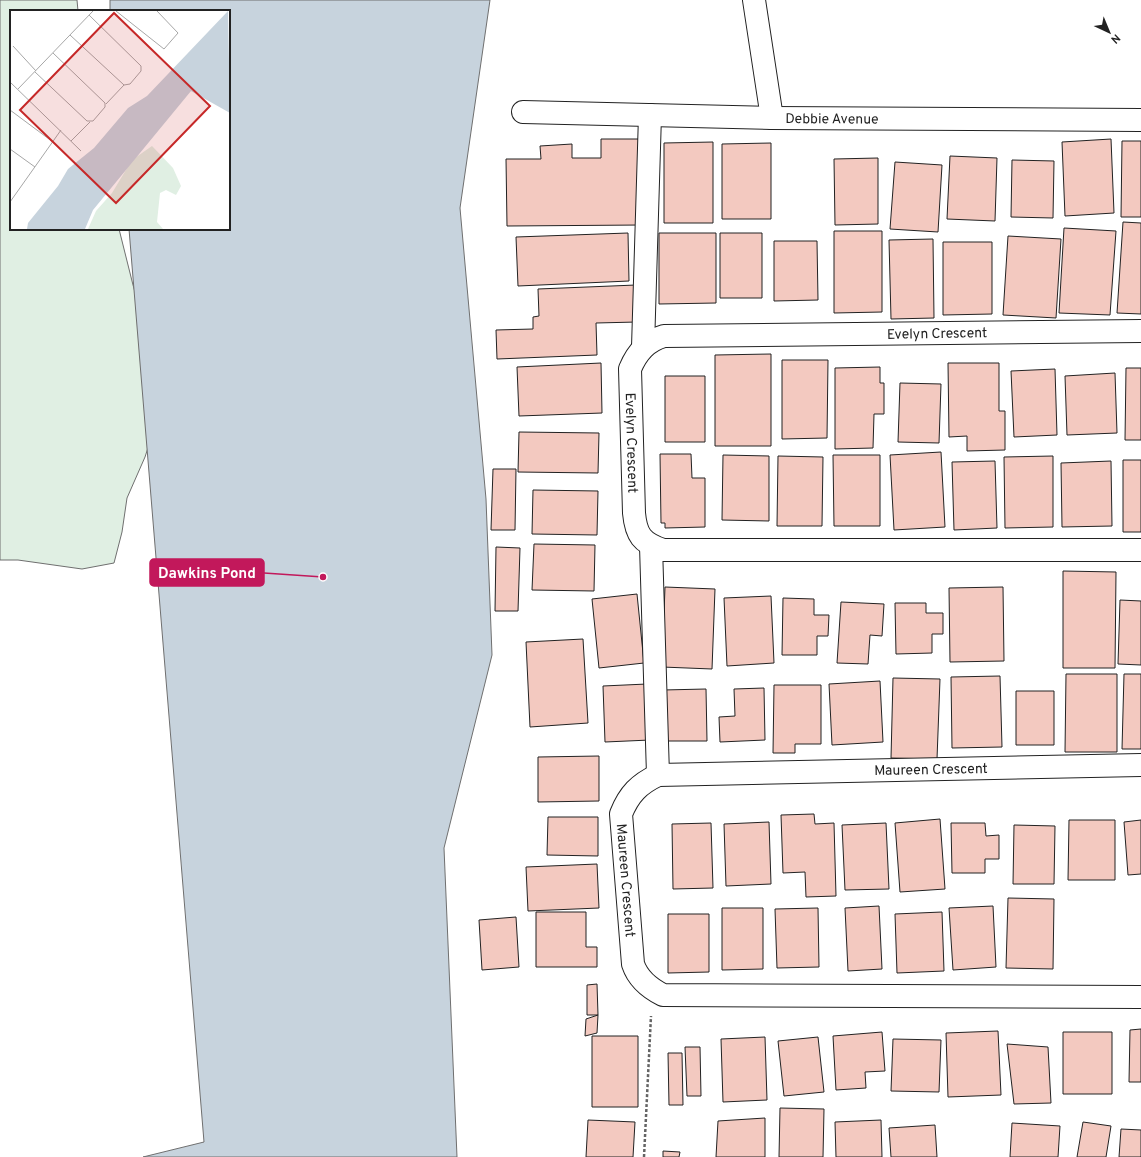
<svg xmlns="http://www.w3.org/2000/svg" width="1141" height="1157" viewBox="0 0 1141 1157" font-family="Overpass,sans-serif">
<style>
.green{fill:#e0efe3;stroke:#6f6f6f}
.water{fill:#c7d3dd;stroke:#6f6f6f}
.building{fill:#f3c9c0;stroke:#222}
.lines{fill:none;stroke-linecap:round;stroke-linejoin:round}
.street-casing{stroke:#222;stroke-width:24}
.path{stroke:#646464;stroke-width:2.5;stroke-dasharray:3 2;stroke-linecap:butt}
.street{stroke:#fff;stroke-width:22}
.labels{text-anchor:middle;stroke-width:3;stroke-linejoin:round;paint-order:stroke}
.street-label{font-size:14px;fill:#222;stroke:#fff}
.inset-road{fill:none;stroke:#a7a7a7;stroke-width:1}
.view{fill:#c62828;fill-opacity:0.15;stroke:#c62828;stroke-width:2}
.inset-edge{fill:none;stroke:#222;stroke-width:2}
.leader{fill:none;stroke:#c2185b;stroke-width:1.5}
.callout-dot{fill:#c2185b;stroke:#fff;stroke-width:1.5}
.callout{fill:#c2185b;stroke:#c2185b;stroke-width:1.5}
.callout-label{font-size:15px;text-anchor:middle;font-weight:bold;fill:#fff}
</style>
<rect width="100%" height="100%" fill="#fff"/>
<path class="green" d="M0,0H77L78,11H11V229H119L133,285L154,357L155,426L145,457L127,498L122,532L114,563L82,569L18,560H0Z"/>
<path class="water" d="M110,0H490L460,208L486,499L492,655L444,848L457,1157H143L204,1142L129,229H229V11H110Z"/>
<path class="building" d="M601,139H642V225L507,226L506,159H541L540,146L572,144V158H601Z
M1111,139L1114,213L1065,216L1062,142Z
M1122,141H1141V217H1121Z
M713,142V223H664V143Z
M771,143V219H722V144Z
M950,156L997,158L995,221L947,219Z
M878,158V224L835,225L834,159Z
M1012,160L1054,161L1053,218L1011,217Z
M895,162L942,165L938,232L890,229Z
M1123,222L1141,223V314L1117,313Z
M1064,228L1116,231L1110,315L1059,313Z
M834,231H882V312L834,313Z
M628,233L629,281L518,286L516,237Z
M659,233H716V303L659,304Z
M720,233H762V298H720Z
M1008,236L1061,239L1056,318L1003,315Z
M933,239L934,318L891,319L889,240Z
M774,241H817L818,300L774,301Z
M943,242H992V314L943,315Z
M636,285L637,322L596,323L597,355L497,359L496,330L533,329V317L539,316L538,289Z
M771,354V446H715V355Z
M782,360H828L827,438L782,439Z
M601,363L602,413L519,416L517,367Z
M948,363H999V411H1005V450L967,451V436L949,437Z
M880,367V383H884V414H874L873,448L835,449V368Z
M1126,368H1141V440H1125Z
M1055,369L1057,435L1014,437L1011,371Z
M1115,373L1117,433L1067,435L1065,376Z
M665,376H705V442H665Z
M900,383L941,384L939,443L898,442Z
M519,432L599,433L598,473L518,472Z
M941,452L945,527L894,530L890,455Z
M660,454H691L692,478H705V527L665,528V523H661Z
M723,455L769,456V521L722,520Z
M833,455H880V526H834Z
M778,456L823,457L822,526H777Z
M1053,456V527L1005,528L1004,457Z
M1123,460H1141V532H1123Z
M995,461L997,528L954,530L952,462Z
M1111,461L1112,526L1062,527L1061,463Z
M493,469H516L515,530H491Z
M533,490L598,491L597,535L532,534Z
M534,544L595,545L594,591L532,590Z
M496,547L520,548L518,611H495Z
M1063,571L1116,572L1115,668H1063Z
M665,587L715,589L712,669L662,667Z
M1003,587L1004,661L950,662L949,588Z
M637,594L644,663L599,668L592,599Z
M771,596L774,663L727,666L724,598Z
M783,598L814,599V615H829L828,636H817V655H782Z
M1120,600L1141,601V665L1118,664Z
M841,602L884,604L882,636L870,635L868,664L837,663Z
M895,603H926V613H943V634H932V653L896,654Z
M583,639L588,723L530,727L526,642Z
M1066,674H1117V752H1065Z
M1124,674H1141V749H1122Z
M1000,676L1002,747L952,748L951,677Z
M893,678L940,679L937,759L891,758Z
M880,681L883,742L832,745L829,684Z
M647,684L650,740L605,742L603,686Z
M774,685H821V744H795V753H773Z
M764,688L765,740L720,742L719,717L735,716L734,689Z
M706,689L707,741H663V690Z
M1016,691H1054V745H1016Z
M599,756V801L538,802V757Z
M814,814L815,824L834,823L836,896L806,897L805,872L783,873L781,815Z
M548,817H598V856L547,855Z
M940,819L945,889L900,892L895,823Z
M1069,820H1115V880H1068Z
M1141,820V874L1128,875L1124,822Z
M769,822L771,884L726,886L724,824Z
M711,823L713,888L673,889L672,824Z
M886,823L889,889L845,890L842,825Z
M951,823H985L986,836L999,835V859H985V873H952Z
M1014,825L1055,826L1054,884H1013Z
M597,864L599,908L528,911L526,867Z
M1008,898L1054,899L1053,969L1006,968Z
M879,906L882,969L848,971L845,908Z
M993,906L996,967L953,970L949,908Z
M722,908H763V969L722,970Z
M818,908L819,967L777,968L775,909Z
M536,912H586V947H597V967H536Z
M942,912L944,971L897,973L895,914Z
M668,914H709V972L668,973Z
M516,917L519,967L482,970L479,920Z
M597,984L598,1015H587V985Z
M598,1015L597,1033L585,1036L586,1019Z
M1141,1029V1082H1129L1130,1030Z
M998,1031L1001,1095L948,1097L946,1033Z
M882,1032L885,1071L865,1072L866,1088L836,1090L833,1036Z
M1063,1032H1112V1094H1063Z
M592,1036H638V1107H592Z
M765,1037L767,1100L723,1102L721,1039Z
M818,1037L824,1092L784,1096L778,1041Z
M893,1039L941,1040L939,1092L891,1091Z
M1007,1044L1048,1047L1051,1103L1014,1104Z
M685,1047H700L701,1096H687Z
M668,1053H682L683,1105H669Z
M780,1108L824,1109L823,1157H779Z
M765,1118V1157H716L718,1121Z
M588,1120L635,1122L633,1157H586Z
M881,1120L882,1157H836L835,1122Z
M1083,1122L1111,1126L1106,1157H1077Z
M1012,1123L1060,1126L1058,1157H1010Z
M935,1125L937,1157H891L889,1128Z
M1121,1129L1141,1130V1157H1119Z
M663,1151L680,1152L679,1157H663Z"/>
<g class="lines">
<g class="street-casing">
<g id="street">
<path d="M754,0L772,118"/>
<path id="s1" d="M523,112L772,118L1141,120"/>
<path id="s2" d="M1141,331L664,336C647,341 637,352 630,369L634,513C636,535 642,543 663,550H1141"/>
<path d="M643,347L650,115"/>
<path d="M651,546L658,775"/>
<path id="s3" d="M1141,765L658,775C639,784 629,794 621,814L633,964C638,979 649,988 663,995L1141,997"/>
</g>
</g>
<path class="path" d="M644,1157L651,1016"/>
<use href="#street" class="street"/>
</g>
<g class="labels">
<g class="street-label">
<text dy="5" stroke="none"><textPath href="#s1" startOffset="309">Debbie Avenue</textPath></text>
<text transform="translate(937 333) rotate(-1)" y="5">Evelyn Crescent</text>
<text dy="5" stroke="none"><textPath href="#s2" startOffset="600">Evelyn Crescent</textPath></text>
<text transform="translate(931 769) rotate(-1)" y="5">Maureen Crescent</text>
<text dy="5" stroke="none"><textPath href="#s3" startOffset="605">Maureen Crescent</textPath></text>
</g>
</g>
<g transform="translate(10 10)">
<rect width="220" height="220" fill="#fff"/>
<path d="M142,136L163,158L171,176L166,185L156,180L150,183L147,212L153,219H78L86,201L102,183L122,150Z" fill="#e0efe3"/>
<path d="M218,1L220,103L181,81L83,200L75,219H17L18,213L48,176L58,159L84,138L118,98L137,86Z" fill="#c7d3dd"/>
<path class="inset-road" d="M106,1L154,39L168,23L147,1M60,25L114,75L120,74L131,61V56L79,5M3,36L26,61M25,62L77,111H83L95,97V93L43,43M0,72L71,141M8,79L83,1M96,94L114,75M0,100L43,132M61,131L80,112M0,139L25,157M0,192L51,120"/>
<path class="view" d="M104,3L200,96L106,193L10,100Z"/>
<rect width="220" height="220" class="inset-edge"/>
</g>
<path class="leader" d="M323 577L264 573"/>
<circle class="callout-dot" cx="323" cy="577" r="4"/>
<rect class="callout" x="150" y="559" width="114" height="27" rx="4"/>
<g class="callout-label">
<text x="207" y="578">Dawkins Pond</text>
</g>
<g transform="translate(1109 32) rotate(136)" stroke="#ffffff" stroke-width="3" paint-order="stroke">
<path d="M0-3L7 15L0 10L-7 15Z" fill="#222222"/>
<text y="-6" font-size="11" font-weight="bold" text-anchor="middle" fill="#222222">N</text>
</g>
</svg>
